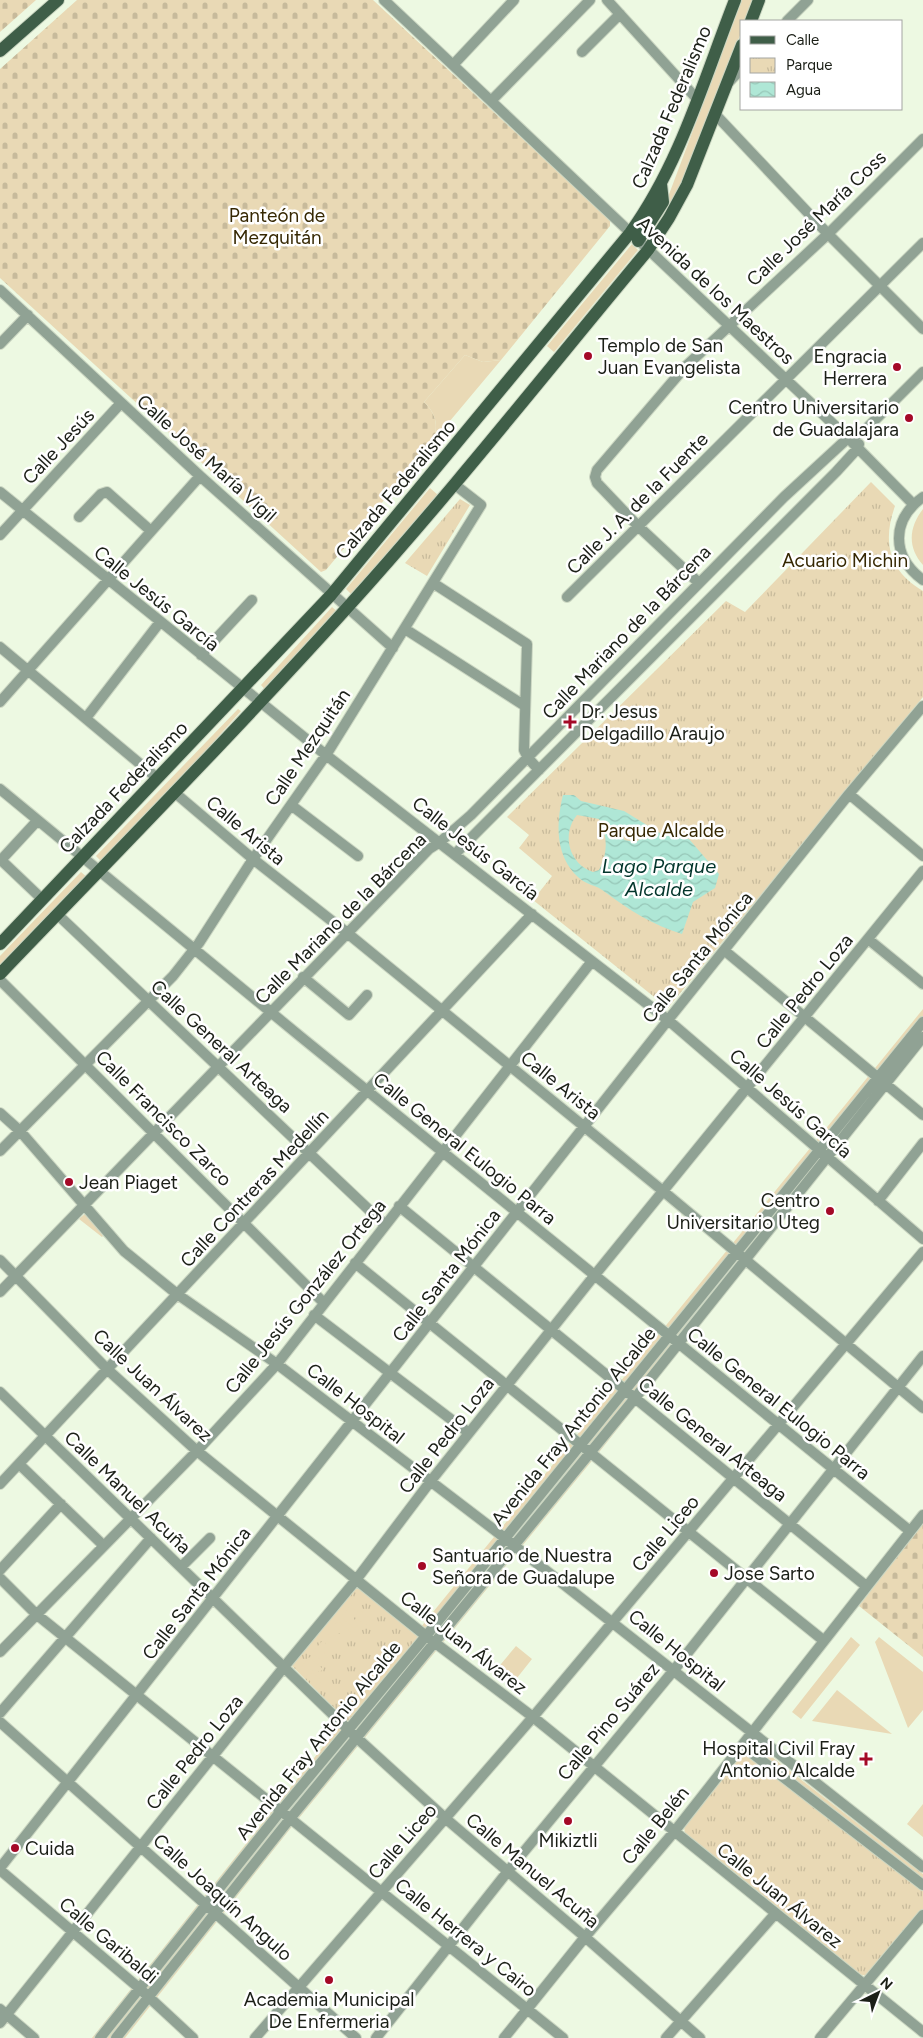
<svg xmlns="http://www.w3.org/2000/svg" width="923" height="2038" viewBox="0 0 923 2038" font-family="Figtree,sans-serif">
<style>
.cemetery{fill:url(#cemetery-stones)}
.park{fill:url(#park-tufts)}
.garden{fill:#e9d9b5}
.water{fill:url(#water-waves);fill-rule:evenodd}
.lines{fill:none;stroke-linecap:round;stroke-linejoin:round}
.minor-casing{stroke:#cbd6c2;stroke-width:12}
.major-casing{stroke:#cbd6c2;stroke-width:14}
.minor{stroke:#90a294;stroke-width:10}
.major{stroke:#3f5e48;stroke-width:12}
.poi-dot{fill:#a40927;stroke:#fff;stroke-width:2}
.labels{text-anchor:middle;stroke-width:5;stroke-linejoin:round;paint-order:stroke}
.street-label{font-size:19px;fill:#1b1f17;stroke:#fff}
.park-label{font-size:19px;fill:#362803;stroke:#fff}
.poi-label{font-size:19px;fill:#1b1f17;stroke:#fff;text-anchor:start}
.water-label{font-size:20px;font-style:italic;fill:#02352b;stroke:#fff}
</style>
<defs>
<pattern id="cemetery-stones" width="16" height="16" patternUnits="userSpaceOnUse" patternTransform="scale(1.25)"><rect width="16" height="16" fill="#e9d9b5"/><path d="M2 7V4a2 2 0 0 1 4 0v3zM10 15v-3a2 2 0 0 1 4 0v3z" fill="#c7ba9b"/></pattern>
<pattern id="park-tufts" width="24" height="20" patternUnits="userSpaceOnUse" patternTransform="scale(1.25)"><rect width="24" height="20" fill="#e9d9b5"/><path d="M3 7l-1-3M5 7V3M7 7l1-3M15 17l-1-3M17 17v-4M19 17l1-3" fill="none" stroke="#c7ba9b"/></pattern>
<pattern id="water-waves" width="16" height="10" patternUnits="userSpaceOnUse" patternTransform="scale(1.25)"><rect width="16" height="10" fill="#afe7d6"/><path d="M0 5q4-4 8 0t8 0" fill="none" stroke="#96c6b7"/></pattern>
</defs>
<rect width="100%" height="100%" fill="#edf9e2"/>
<path class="cemetery" d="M0,0H36L0,32Z
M77,0H373L610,220V226L501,360L483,362L465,355L424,402C436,414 438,423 434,440L326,570L321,572L0,278V69Z
M923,1523V1657L859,1606Z"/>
<path class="park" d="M871,482L895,506C882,542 889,571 923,591V697L668,1008L533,900L552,876L519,848L529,835L507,817L726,601L745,612Z
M460,499L470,505L427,576L405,563Z
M354,1588H359L421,1637L350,1724L291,1665Z
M748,1747H759L923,1874V1912L867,1976L858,1974L685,1835L684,1826Z"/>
<path class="garden" d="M742,0H753L745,21H742V30L684,179L653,233L649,229L665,205Z
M632,244L638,250L554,352L547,346Z
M465,355L483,362L501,360L434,440C438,423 436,414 424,402Z
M430,488L438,495L354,597L346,589Z
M923,509V565C907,547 909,527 923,509Z
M332,607L339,613L267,692L261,685Z
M238,709L241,711L216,739L207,754L103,863L96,856Z
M81,872L88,878L0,970V956Z
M923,1009V1044L600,1451L290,1829L125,2038H92L345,1719L349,1724L421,1637L416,1633Z
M86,1213L103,1236L102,1237L79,1219Z
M353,1603L355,1605L353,1617L358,1625L355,1629L341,1617Z
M359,1609L374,1622L368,1625L359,1621L356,1615Z
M338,1621L352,1633L349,1636L340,1633L329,1638L327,1636Z
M389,1634L404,1647L395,1650L389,1647L387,1640Z
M851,1637L860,1645L801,1719L792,1712Z
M879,1637L923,1672V1710L908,1728L875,1642Z
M323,1640L326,1642L324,1652L329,1661L326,1664L312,1653Z
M516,1646L532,1659L513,1683L496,1670Z
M406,1648L408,1650L397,1664L386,1655L389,1651L400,1652Z
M309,1657L323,1669L320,1672L311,1670L302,1673L299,1670Z
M377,1666L380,1671V1677L371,1684L374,1680L369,1675Z
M312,1673L317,1676L321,1681L319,1690L305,1676Z
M837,1690L892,1734L812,1721Z
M923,1804V1837L907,1824Z"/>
<path class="water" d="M563,795H574L581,801L624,811L663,835L689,839L719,874L715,888L693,902L682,934C655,926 627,909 605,892C597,885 586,885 578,877C555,856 556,823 563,795ZM577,815L599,819C608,837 608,853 599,870L593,872C569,864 561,834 577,815ZM626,830L636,832L639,840L636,842L624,840L622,833Z"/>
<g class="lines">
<g class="minor-casing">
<path id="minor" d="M384,0L848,438L913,504
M607,0L697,99
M787,21L808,0
M582,52L620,14
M453,65L514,0
M729,82L742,68
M491,101L590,0
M715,114L828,234L923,329
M0,290L200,476L393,648
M0,344L28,315
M0,492L326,755L668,1020L923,1239
M923,497C891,520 891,556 923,580
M79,517L101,494L107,492L151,531
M0,535L121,403
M433,583L527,644L524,750L528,758L539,770
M699,583L638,526L597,483L595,477L597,470L685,367L828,234L923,139
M567,597L923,243
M405,629L525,706
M0,647L157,778
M201,655L252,600
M0,702L200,476
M86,718L160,622
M0,789L301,1037L910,1531
M174,792L253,859L346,932L663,1191L923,1408
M849,794L923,856
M291,805L358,856
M455,854L836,472L858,448L859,444
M0,859L42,899
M1,860L37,821
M57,914L385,1225
M868,939L923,984
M725,951L923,1115
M303,977L349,1015L367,995
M0,980L324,1303
M0,1113L20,1131L124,1251L177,1294L277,1364L497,1532L923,1867
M0,1151L173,976L199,943L253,859L326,755L481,505L454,484
M878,1201L923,1143
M399,1206L866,1586
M0,1260L107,1369L197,1451L426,1636L533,1717L923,2032
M355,1263L823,1640
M0,1292L429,849L440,842L471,815L784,497L848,438L863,432L923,372
M314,1315L469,1433
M0,1392L357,1738L445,1818L585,1937L700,2038
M19,1464L103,1545
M0,1484L532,914
M181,1567L210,1538
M0,1570L61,1504
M0,1578L36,1614L563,2038
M0,1652L197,1451L277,1364L592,961
M0,1713L151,1538
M0,1722L356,2038
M748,1750L923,1885
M0,1868L668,1020L849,794L923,706
M0,1870L139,1988L193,2038
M0,2009L34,2038
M0,2023L284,1667L356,1580L430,1482L594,1276L923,871
M100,2038L280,1812L426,1636L923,1022
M116,2038L289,1820L635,1398L923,1037
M255,2038L533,1717L923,1252
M376,2038L508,1871L674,1670L923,1356
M504,2038L585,1937L674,1832L923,1515
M666,2038L775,1914
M820,2038L923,1915"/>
</g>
<g class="major-casing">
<path id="major" d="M751,21L759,0
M0,51L58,0
M638,241L663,202L661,184
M0,944L331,595L630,233C680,164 704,79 735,0
M0,974C116,853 234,733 346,609C451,493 548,370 648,250L669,218L687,185L742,45"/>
</g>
<use href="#minor" class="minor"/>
<use href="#major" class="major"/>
</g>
<g class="poi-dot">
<circle cx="588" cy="356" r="5"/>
<circle cx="897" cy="367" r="5"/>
<circle cx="909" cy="418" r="5"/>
<path d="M567.5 714.5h5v5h5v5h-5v5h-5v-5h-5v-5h5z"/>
<circle cx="69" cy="1182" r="5"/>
<circle cx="830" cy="1211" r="5"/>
<circle cx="422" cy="1566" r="5"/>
<circle cx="714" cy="1573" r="5"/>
<path d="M863.5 1751.5h5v5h5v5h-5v5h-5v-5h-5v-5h5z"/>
<circle cx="568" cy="1821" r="5"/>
<circle cx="15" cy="1848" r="5"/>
<circle cx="329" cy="1980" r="5"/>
</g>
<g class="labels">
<g class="street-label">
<text transform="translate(671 107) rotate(-67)" y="7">Calzada Federalismo</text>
<text transform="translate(816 218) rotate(-44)" y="7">Calle José María Coss</text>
<text transform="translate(716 290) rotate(43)" y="7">Avenida de los Maestros</text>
<text transform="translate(58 446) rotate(-47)" y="7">Calle Jesús</text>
<text transform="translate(207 458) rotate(42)" y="7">Calle José María Vigil</text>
<text transform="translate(395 489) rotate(-50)" y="7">Calzada Federalismo</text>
<text transform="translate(637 503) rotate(-45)" y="7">Calle J. A. de la Fuente</text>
<text transform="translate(157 598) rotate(39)" y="7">Calle Jesús García</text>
<text transform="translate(626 632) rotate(-46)" y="7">Calle Mariano de la Bárcena</text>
<text transform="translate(307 747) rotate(-56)" y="7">Calle Mezquitán</text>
<text transform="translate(123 787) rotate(-46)" y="7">Calzada Federalismo</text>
<text transform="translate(246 830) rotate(40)" y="7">Calle Arista</text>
<text transform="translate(476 848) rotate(38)" y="7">Calle Jesús García</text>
<text transform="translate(340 918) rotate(-45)" y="7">Calle Mariano de la Bárcena</text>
<text transform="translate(697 957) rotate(-51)" y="7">Calle Santa Mónica</text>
<text transform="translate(804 991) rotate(-51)" y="7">Calle Pedro Loza</text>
<text transform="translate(222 1046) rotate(43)" y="7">Calle General Arteaga</text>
<text transform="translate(561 1085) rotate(39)" y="7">Calle Arista</text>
<text transform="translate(791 1103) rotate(41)" y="7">Calle Jesús García</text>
<text transform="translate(164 1118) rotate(45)" y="7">Calle Francisco Zarco</text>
<text transform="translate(465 1148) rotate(39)" y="7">Calle General Eulogio Parra</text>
<text transform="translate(254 1188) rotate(-47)" y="7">Calle Contreras Medellín</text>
<text transform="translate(446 1275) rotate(-52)" y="7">Calle Santa Mónica</text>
<text transform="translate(305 1296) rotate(-51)" y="7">Calle Jesús González Ortega</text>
<text transform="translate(153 1385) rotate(43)" y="7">Calle Juan Álvarez</text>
<text transform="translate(356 1403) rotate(38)" y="7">Calle Hospital</text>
<text transform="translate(779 1403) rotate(39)" y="7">Calle General Eulogio Parra</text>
<text transform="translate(573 1426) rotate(-51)" y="7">Avenida Fray Antonio Alcalde</text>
<text transform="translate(446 1435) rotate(-52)" y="7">Calle Pedro Loza</text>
<text transform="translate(713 1439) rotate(39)" y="7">Calle General Arteaga</text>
<text transform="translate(128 1492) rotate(44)" y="7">Calle Manuel Acuña</text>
<text transform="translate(665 1533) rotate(-50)" y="7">Calle Liceo</text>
<text transform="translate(196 1593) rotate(-52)" y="7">Calle Santa Mónica</text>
<text transform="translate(464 1642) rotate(38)" y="7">Calle Juan Álvarez</text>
<text transform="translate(677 1650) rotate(39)" y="7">Calle Hospital</text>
<text transform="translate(608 1721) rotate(-50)" y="7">Calle Pino Suárez</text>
<text transform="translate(318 1740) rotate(-51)" y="7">Avenida Fray Antonio Alcalde</text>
<text transform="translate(194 1752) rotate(-51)" y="7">Calle Pedro Loza</text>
<text transform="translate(655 1825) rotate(-51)" y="7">Calle Belén</text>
<text transform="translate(402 1841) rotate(-49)" y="7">Calle Liceo</text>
<text transform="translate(533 1870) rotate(40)" y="7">Calle Manuel Acuña</text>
<text transform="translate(780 1895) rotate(39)" y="7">Calle Juan Álvarez</text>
<text transform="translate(223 1897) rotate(42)" y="7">Calle Joaquín Angulo</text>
<text transform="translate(466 1937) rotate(39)" y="7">Calle Herrera y Cairo</text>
<text transform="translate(109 1940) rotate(40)" y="7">Calle Garibaldi</text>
</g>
<g class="park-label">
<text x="277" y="222">Panteón de<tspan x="277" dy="22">Mezquitán</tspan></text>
<text x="845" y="567">Acuario Michin</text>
<text x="661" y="837">Parque Alcalde</text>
</g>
<g class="poi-label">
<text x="598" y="352">Templo de San<tspan x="598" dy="22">Juan Evangelista</tspan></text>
<text x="887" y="363" text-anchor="end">Engracia<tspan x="887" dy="22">Herrera</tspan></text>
<text x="899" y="414" text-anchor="end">Centro Universitario<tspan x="899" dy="22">de Guadalajara</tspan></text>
<text x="581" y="718">Dr. Jesus<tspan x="581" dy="22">Delgadillo Araujo</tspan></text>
<text x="79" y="1189">Jean Piaget</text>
<text x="820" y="1207" text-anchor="end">Centro<tspan x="820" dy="22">Universitario Uteg</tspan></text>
<text x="432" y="1562">Santuario de Nuestra<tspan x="432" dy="22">Señora de Guadalupe</tspan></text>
<text x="724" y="1580">Jose Sarto</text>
<text x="855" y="1755" text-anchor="end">Hospital Civil Fray<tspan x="855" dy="22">Antonio Alcalde</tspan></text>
<text x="568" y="1847" text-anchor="middle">Mikiztli</text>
<text x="25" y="1855">Cuida</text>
<text x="329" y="2006" text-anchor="middle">Academia Municipal<tspan x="329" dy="22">De Enfermeria</tspan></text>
</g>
<g class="water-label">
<text x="659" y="873">Lago Parque<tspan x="659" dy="23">Alcalde</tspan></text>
</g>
</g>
<rect x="740" y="20" width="162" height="90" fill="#ffffff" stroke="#a4a5a2"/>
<rect x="750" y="36" width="25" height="8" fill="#3f5e48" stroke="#a4a5a2"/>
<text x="786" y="45" font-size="15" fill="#1b1f17">Calle</text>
<rect x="750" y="58" width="25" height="15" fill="url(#park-tufts)" stroke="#a4a5a2"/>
<text x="786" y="70" font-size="15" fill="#1b1f17">Parque</text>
<rect x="750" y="82" width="25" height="15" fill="url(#water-waves)" stroke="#a4a5a2"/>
<text x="786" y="95" font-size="15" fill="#1b1f17">Agua</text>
<g transform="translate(878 1993) rotate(42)" stroke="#ffffff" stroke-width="4" paint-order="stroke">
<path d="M0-4L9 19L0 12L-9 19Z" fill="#1b1f17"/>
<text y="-8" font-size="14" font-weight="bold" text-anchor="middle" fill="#1b1f17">N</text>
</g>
</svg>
